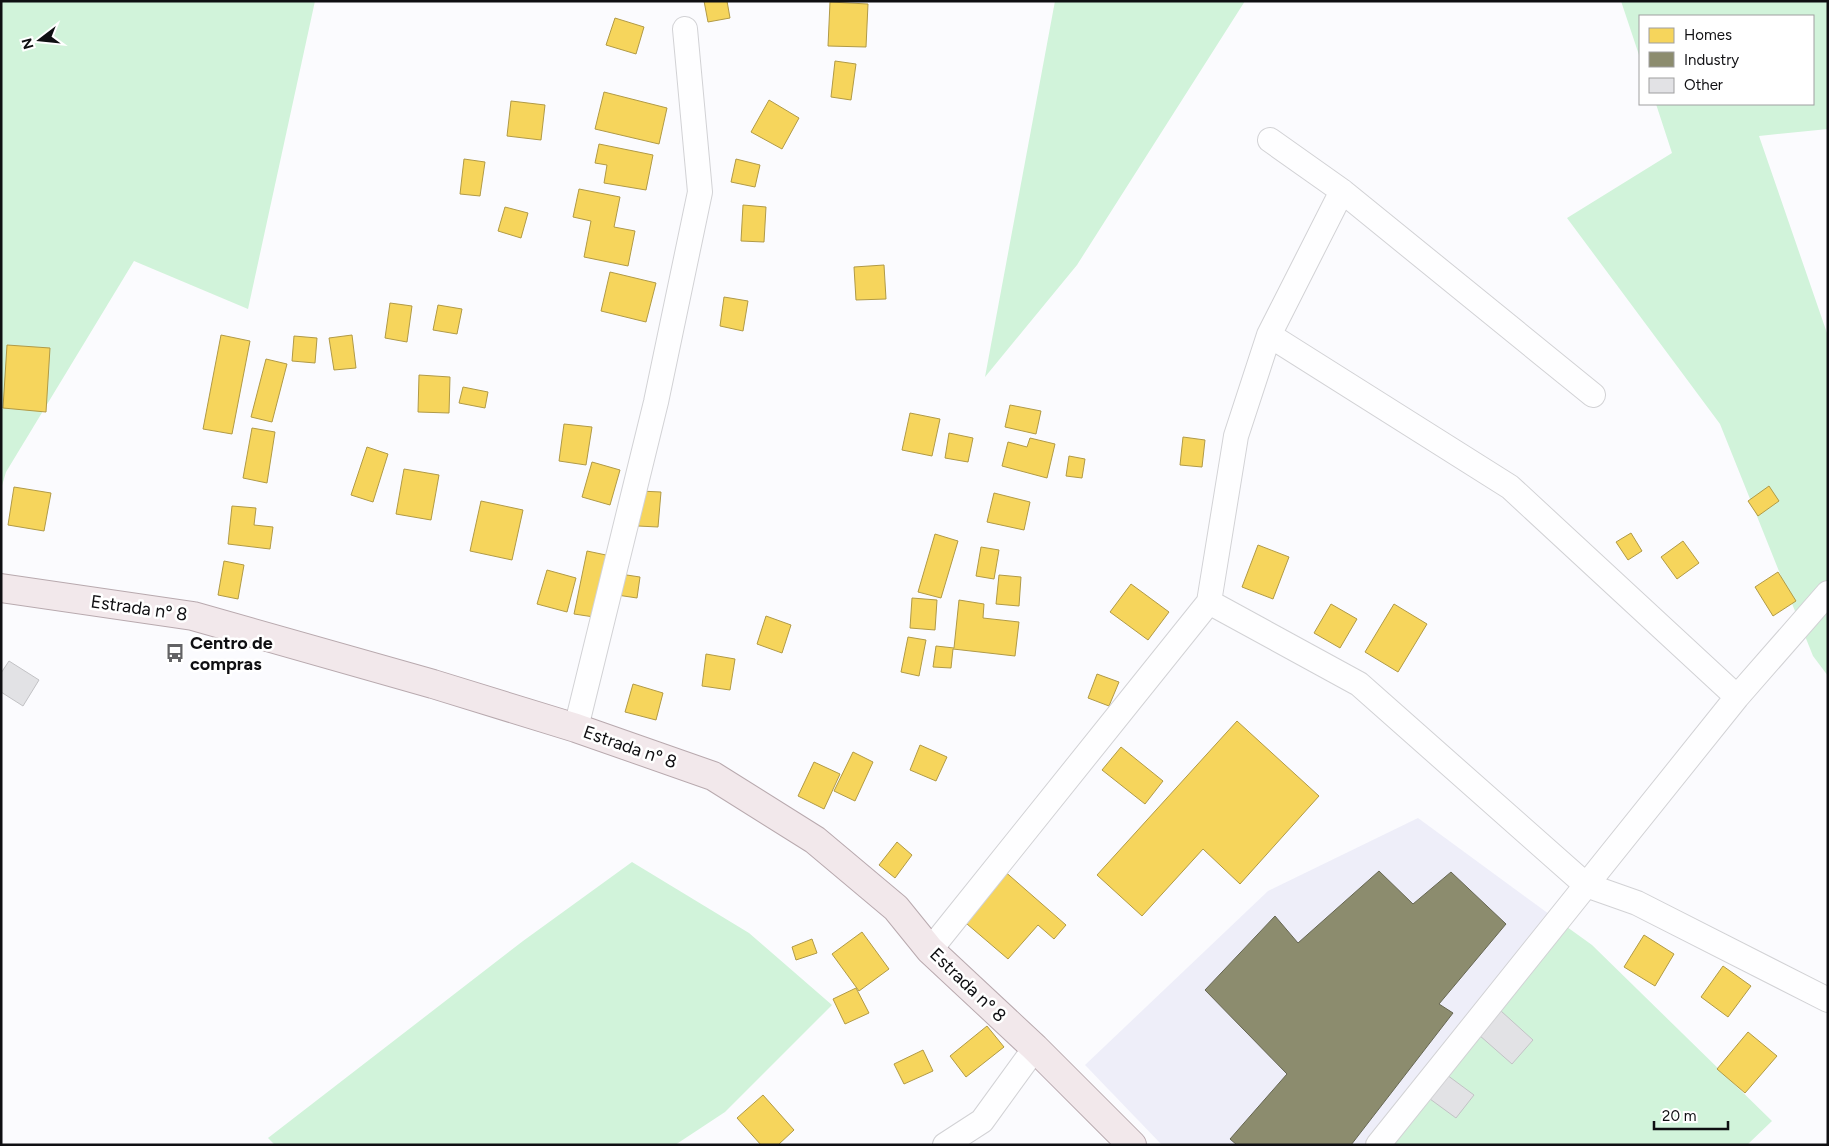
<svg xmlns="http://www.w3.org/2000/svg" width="1829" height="1146" viewBox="0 0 1829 1146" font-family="Figtree,sans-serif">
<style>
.built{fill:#eeeef9}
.green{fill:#d1f3da}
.homes{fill:#f6d55c;stroke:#b19a46}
.industry{fill:#8c8c6e;stroke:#666652}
.building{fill:#e2e2e5;stroke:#c2c2c5}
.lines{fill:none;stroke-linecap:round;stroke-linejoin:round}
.minor-casing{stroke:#d2d2d5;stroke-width:26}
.major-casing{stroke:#b8a9ae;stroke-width:30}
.minor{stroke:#fefeff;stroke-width:24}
.major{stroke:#f2e8eb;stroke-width:28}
.labels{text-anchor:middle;stroke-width:5;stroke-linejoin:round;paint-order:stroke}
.street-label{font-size:18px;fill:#0f0f12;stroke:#fff}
.poi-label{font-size:18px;font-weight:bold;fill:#0f0f12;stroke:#fff;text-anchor:start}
</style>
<rect width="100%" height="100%" fill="#fbfbfe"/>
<path class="built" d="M1418,818L1549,914L1370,1145H1162L1085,1065L1268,891Z"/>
<path class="green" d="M1,1H315L248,309L134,261L6,472L1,489Z
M1055,1H1245L1077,265L985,377Z
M1621,1H1828V129L1759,136L1828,336V676L1813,656L1720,424L1567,218L1672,153L1656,104H1813V16H1640V58Z
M632,862L749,933L832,1005L725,1112L675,1145H275L268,1138L523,941Z
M1549,914L1592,945L1772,1121L1747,1145H1370Z"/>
<path class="homes" d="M704,1H727L730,18L708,22Z
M830,2L868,4L866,47L828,46Z
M615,18L644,27L636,54L606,45Z
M835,61L856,64L851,100L831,97Z
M604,92L667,108L659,144L595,129Z
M769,100L799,118L782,149L751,132Z
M511,101L545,105L541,140L507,136Z
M599,144L653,155L646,190L604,183L607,165L595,163Z
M464,159L485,162L480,196L460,194Z
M736,159L760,165L755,187L731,182Z
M579,189L620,197L614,227L635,231L628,266L584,257L591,221L573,217Z
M743,205L766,207L764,242L741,241Z
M505,207L528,213L521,238L498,231Z
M884,265L886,299L856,300L854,267Z
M610,272L656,283L646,322L601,311Z
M724,297L748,301L743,331L720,326Z
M390,303L412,306L407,342L385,338Z
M438,305L462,309L457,334L433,330Z
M221,335L250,341L232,434L203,429Z
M352,335L356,368L334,370L329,338Z
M294,336L317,338L315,363L292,361Z
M7,345L50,348L46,412L3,408Z
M266,359L287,364L272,422L251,417Z
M419,375L450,377L449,413L418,412Z
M463,387L488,392L485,408L459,403Z
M1010,405L1041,411L1036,434L1005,427Z
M910,413L940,419L932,456L902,450Z
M564,424L592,427L586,465L559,461Z
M252,428L275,432L267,483L243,478Z
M949,433L973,438L968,462L945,458Z
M1183,437L1205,440L1202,467L1180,465Z
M1030,438L1055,444L1047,478L1002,466L1008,442L1027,447Z
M367,447L388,454L373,502L351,495Z
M1069,456L1085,459L1082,478L1066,476Z
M592,462L620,470L610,505L582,497Z
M404,469L439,475L431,520L396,514Z
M1769,486L1779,501L1758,516L1748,501Z
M14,487L51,493L44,531L8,525Z
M640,491L661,492L658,527L638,526Z
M994,493L1030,502L1024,530L987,522Z
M481,501L523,510L512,560L470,551Z
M232,506L256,508L254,525L273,527L270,549L228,544Z
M1631,533L1642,551L1628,560L1616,542Z
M935,534L958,541L941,598L918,592Z
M1683,541L1699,563L1677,579L1661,557Z
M1258,545L1289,557L1273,599L1242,587Z
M981,547L999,550L994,579L976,576Z
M587,551L606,555L594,617L574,614Z
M224,561L244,565L238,599L218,595Z
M547,570L576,578L567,612L537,604Z
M1778,572L1796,601L1773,616L1755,587Z
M620,574L640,577L637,598L617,595Z
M999,575L1021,577L1019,606L996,604Z
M1131,584L1169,612L1148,640L1110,612Z
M912,598L937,600L935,630L910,628Z
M959,600L984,604L983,618L1019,622L1015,656L953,649L951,668L933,667L936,646L954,648Z
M1331,604L1357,619L1340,648L1314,633Z
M1394,604L1427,624L1398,672L1365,652Z
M766,616L791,625L782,653L757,644Z
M908,637L926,640L919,676L901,672Z
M706,654L735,659L730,690L702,686Z
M1097,674L1119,682L1109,706L1088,698Z
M633,684L663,693L656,720L625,712Z
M1237,721L1319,796L1240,884L1203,849L1142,916L1097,875Z
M920,745L947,757L936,781L910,770Z
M1121,747L1163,781L1145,804L1102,770Z
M853,752L873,762L855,801L834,791Z
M814,762L840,774L824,809L798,796Z
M897,842L912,855L895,878L879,865Z
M1002,869L1066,925L1054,939L1038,925L1008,959L960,918Z
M862,932L889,969L859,991L832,954Z
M1644,935L1674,954L1655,986L1624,967Z
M812,939L817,953L796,960L792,947Z
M1723,966L1751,986L1728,1017L1701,997Z
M856,988L869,1013L845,1024L833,999Z
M987,1026L1004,1047L966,1077L950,1056Z
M1748,1032L1777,1056L1745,1093L1717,1069Z
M923,1050L933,1071L904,1084L894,1064Z
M763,1095L794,1130L778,1145H761L737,1118Z"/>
<path class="industry" d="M1379,871L1413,904L1451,872L1506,924L1439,1004L1453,1013L1351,1145H1237L1230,1139L1287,1074L1205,990L1275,916L1298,943Z"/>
<path class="building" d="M9,661L39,680L23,706L1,692V673Z
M1501,1011L1533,1040L1512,1064L1479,1035Z
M1447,1075L1474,1095L1456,1118L1430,1099Z"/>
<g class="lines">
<g class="minor-casing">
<path id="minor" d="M1270,140L1342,191L1593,395
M1269,335L1510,487L1737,697
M1209,602L1359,684L1586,885L1637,903L1828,1000
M576,728L656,402L700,192L685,29
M930,950L1209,602L1236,436L1269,335L1342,191
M945,1145L982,1121L1035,1048
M1378,1145L1737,697L1828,593"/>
</g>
<g class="major-casing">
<path id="major" d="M1,588L193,616L433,684L576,728L713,776L815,840L896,908L930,950L1035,1048L1132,1145"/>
</g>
<use href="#minor" class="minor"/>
<use href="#major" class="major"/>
</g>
<defs>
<g id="bus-bare" transform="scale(1.5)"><path d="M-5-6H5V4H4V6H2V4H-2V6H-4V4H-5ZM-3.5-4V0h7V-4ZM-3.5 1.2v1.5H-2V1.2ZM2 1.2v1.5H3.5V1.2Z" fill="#626265" stroke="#fff" stroke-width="2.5" paint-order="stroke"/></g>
</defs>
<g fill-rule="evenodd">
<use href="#bus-bare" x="175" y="653"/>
</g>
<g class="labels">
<g class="street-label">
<text transform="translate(139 608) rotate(8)" y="6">Estrada nº 8</text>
<text transform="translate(630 747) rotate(19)" y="6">Estrada nº 8</text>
<text transform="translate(968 985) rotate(44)" y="6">Estrada nº 8</text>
</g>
<g class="poi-label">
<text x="190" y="649">Centro de<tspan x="190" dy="21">compras</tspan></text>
</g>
</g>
<rect width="1829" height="1146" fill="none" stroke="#0f0f12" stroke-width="5"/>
<rect x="1639" y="15" width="175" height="90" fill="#ffffff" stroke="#9f9fa0"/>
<rect x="1649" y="28" width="25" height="15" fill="#f6d55c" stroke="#9f9fa0"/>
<text x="1684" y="40" font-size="15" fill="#0f0f12">Homes</text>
<rect x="1649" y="52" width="25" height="15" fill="#8c8c6e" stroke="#9f9fa0"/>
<text x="1684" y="65" font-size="15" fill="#0f0f12">Industry</text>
<rect x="1649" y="78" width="25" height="15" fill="#e2e2e5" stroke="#9f9fa0"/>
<text x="1684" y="90" font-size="15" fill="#0f0f12">Other</text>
<g transform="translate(40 40) rotate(254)" stroke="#ffffff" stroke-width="4" paint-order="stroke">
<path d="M0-4L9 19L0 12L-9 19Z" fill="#0f0f12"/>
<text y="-8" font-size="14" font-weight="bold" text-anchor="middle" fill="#0f0f12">N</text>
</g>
<path d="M1654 1121v8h74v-8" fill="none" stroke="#0f0f12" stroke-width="2.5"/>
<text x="1662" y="1121" font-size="15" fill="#0f0f12" stroke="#ffffff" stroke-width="4" paint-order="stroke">20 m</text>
</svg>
